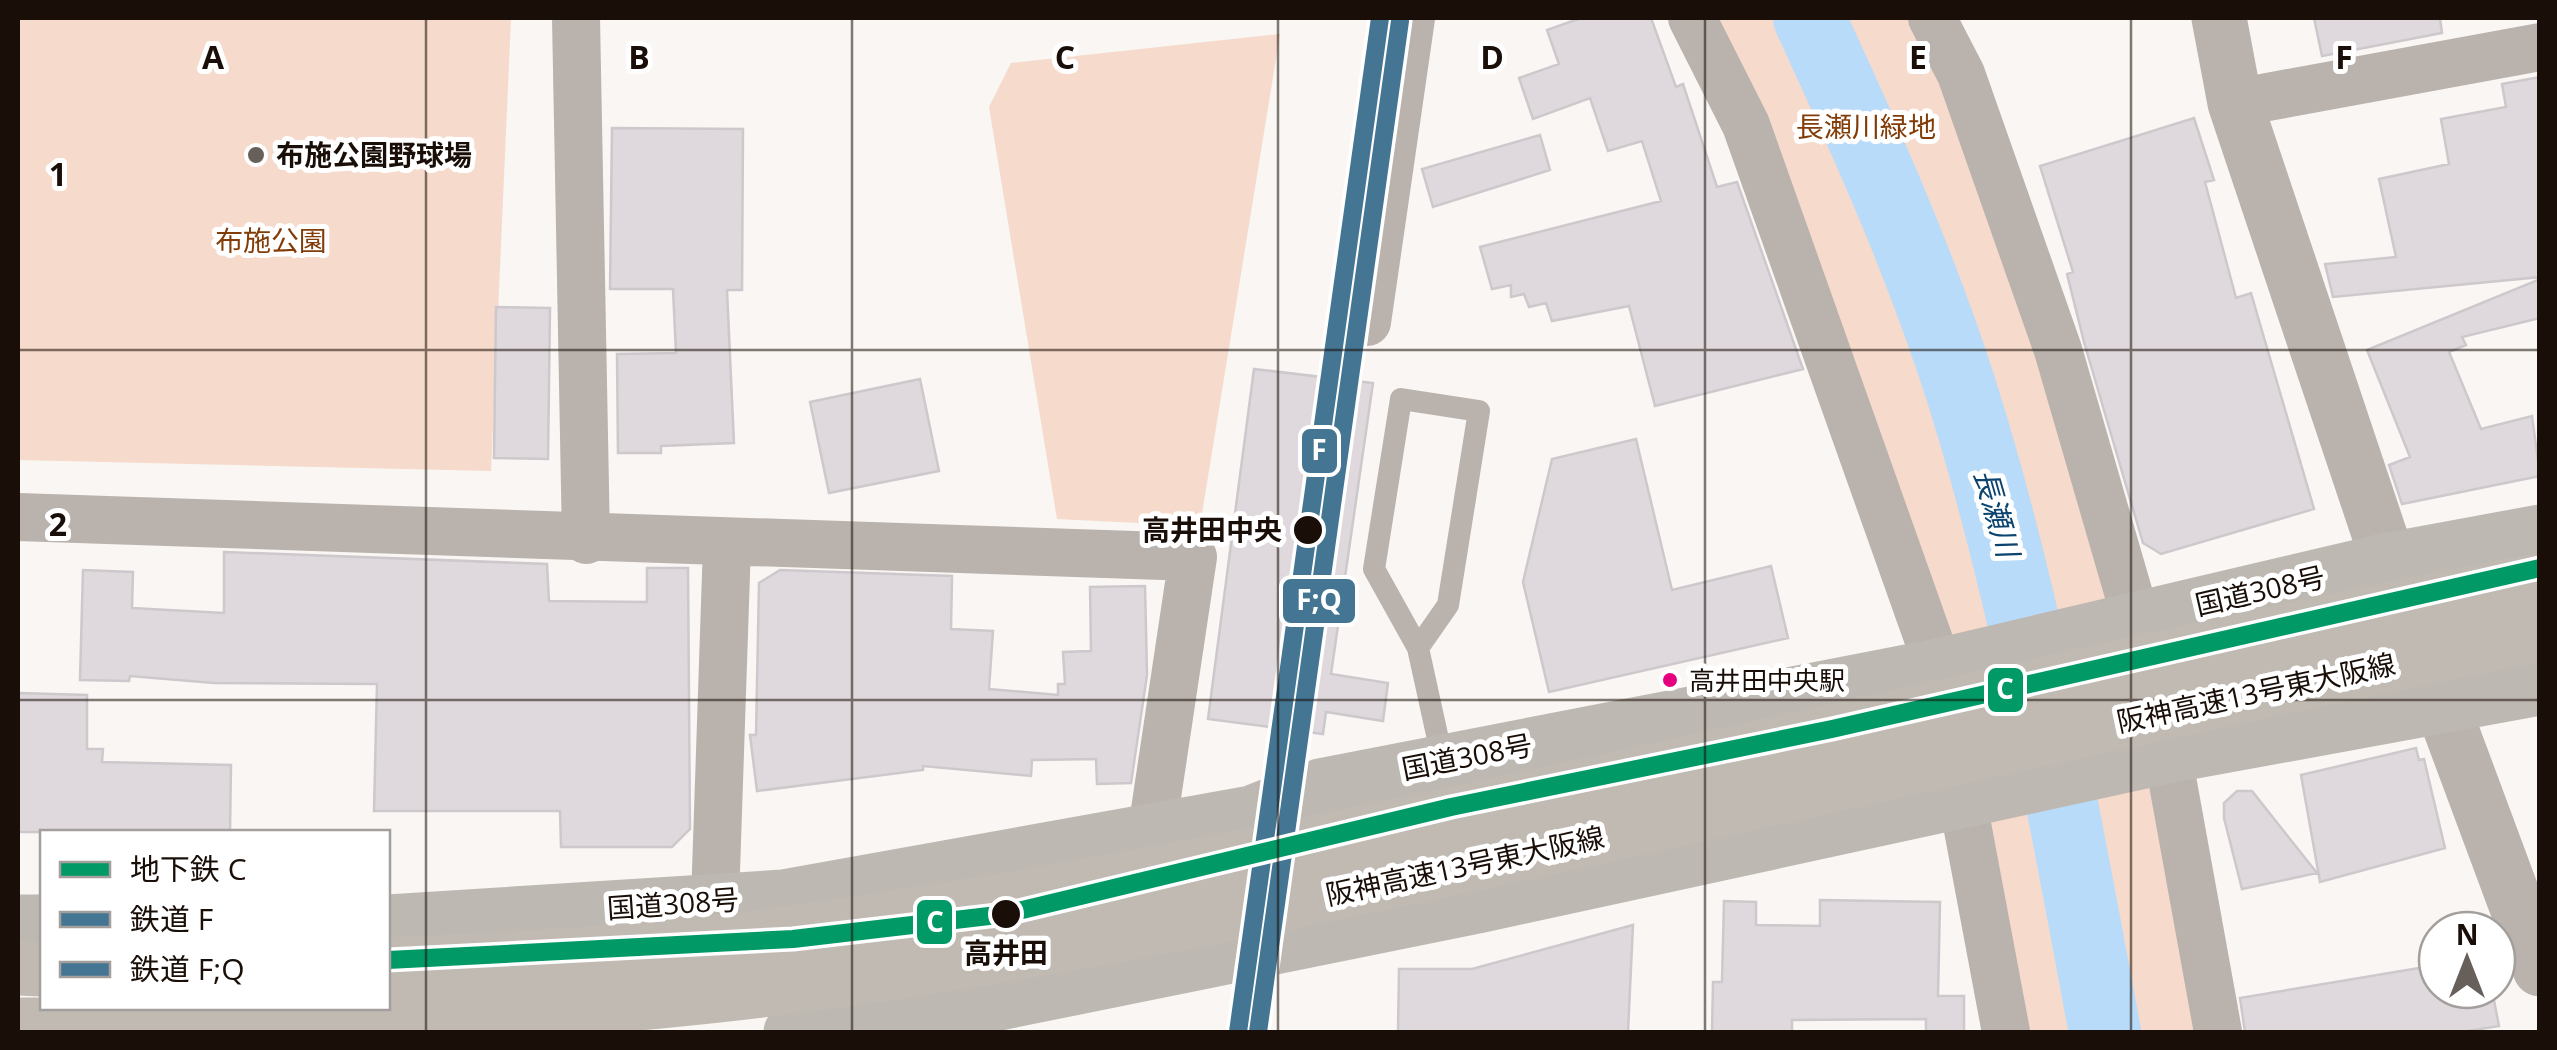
<svg xmlns="http://www.w3.org/2000/svg" width="2557" height="1050" viewBox="0 0 2557 1050" font-family="'Open Sans','Noto Sans JP',sans-serif">
<style>
.green{fill:#f6dacb}
.lines{fill:none;stroke-linecap:round;stroke-linejoin:round}
.river{stroke:#b9dbfa;stroke-width:72}
.building{fill:#dfd9de;stroke:#cdc8cc;stroke-width:2.5}
.service{stroke:#b9b2ad;stroke-width:22}
.minor{stroke:#b9b2ad;stroke-width:48}
.tertiary{stroke:#b9b2ad;stroke-width:55}
.trunk{stroke:#beb8b2;stroke-width:55}
.motorway{stroke:#c0bab3;stroke-width:55}
.rail-1-casing{stroke:#fff;stroke-width:25}
.rail-2-casing{stroke:#fff;stroke-width:25}
.rail-1{stroke:#447694;stroke-width:18}
.rail-2{stroke:#447694;stroke-width:18}
.metro-1-casing{stroke:#fff;stroke-width:25}
.metro-1{stroke:#019a66;stroke-width:18}
.grid{fill:none;stroke:#190e08;stroke-width:2.5;stroke-opacity:0.55}
.poi-dot{fill:#675f5a;stroke:#fff;stroke-width:4}
.stop-dot{fill:#190e08;stroke:#fff;stroke-width:4}
.bus-dot{fill:#e5007d;stroke:#fff;stroke-width:4}
.labels{text-anchor:middle;stroke-width:10;stroke-linejoin:round;paint-order:stroke}
.bus-label{font-size:26px;fill:#190e08;stroke:#fff;text-anchor:start}
.park-label{font-size:28px;fill:#823c08;stroke:#fff}
.poi-label{font-size:28px;font-weight:bold;fill:#190e08;stroke:#fff;text-anchor:start}
.stop-label{font-size:28px;font-weight:bold;fill:#190e08;stroke:#fff;text-anchor:end}
.street-label{font-size:28px;fill:#190e08;stroke:#fff}
.water-label{font-size:30px;font-style:italic;fill:#0b446e;stroke:#fff}
.grid-label{font-size:32px;text-anchor:middle;font-weight:bold;fill:#190e08;stroke:#fff;stroke-width:10;stroke-linejoin:round;paint-order:stroke}
.line-badge{stroke:#fff;stroke-width:4}
.badge-label{font-size:28px;text-anchor:middle;font-weight:bold;fill:#fff}
</style>
<rect width="100%" height="100%" fill="#f9f6f3"/>
<path class="green" d="M18,18H511L491,471L18,460Z
M1709,18H1919L1954,84L2118,623L2201,1032H2019L1986,866Z
M1280,34L1200,526L1057,519L989,107L1011,63Z"/>
<g class="lines">
<path class="river" d="M1809,18C1866,141 1922,266 1963,396C2028,604 2065,819 2105,1032"/>
</g>
<path class="building" d="M1581,18H1651L1676,87L1683,84L1717,187L1737,182L1803,369L1655,406L1629,306L1552,321L1546,303L1529,307L1524,294L1511,297V285L1492,289L1480,247L1661,201L1642,141L1608,151L1590,98L1533,119L1519,78L1559,64L1547,30Z
M2314,18H2440L2442,33L2322,56Z
M2540,77V277L2333,297L2325,264L2396,257L2379,179L2449,164L2441,119L2506,107L2502,84Z
M2194,118L2214,180L2205,182L2236,298L2251,293L2314,509L2161,554L2143,543L2084,342L2067,274L2073,272L2040,166Z
M612,128L743,129L742,290H727L734,443L661,446V453H618L617,354L676,353L673,289H610Z
M1540,135L1550,170L1433,207L1422,169Z
M2540,279V318L2462,337L2466,345L2449,352L2481,429L2532,416L2540,476L2402,504L2389,465L2410,457L2367,350Z
M496,307L550,308L548,459L494,458Z
M1254,369L1373,383L1331,674L1388,683L1383,721L1326,712L1323,734L1208,719Z
M920,379L939,471L829,493L810,402Z
M1636,439L1672,590L1771,566L1788,638L1549,692L1523,582L1552,459Z
M224,552L547,564L549,601L647,602V568H688L690,829L672,847H561L560,811H374L377,684L214,683L130,676L129,681L80,680L83,570L133,572L132,608L224,613Z
M780,570L952,576L951,629L993,631L989,689L1058,695V684H1065L1063,652L1091,651L1090,587L1145,586L1147,675L1131,783L1097,784L1096,759L1032,760L1031,776L923,766V770L757,791L750,735H756L759,583Z
M18,693L87,695V749H103L102,762L231,765L230,832H18Z
M2416,748L2419,760L2424,759L2445,848L2320,882L2301,775Z
M2237,791H2252L2317,873L2242,889L2224,818V803Z
M1820,900L1940,902L1938,996H1964V1032H1926V1019L1792,1020V1032H1712L1713,982H1722L1724,901L1756,902V925L1820,926Z
M1633,925L1628,1032H1398L1399,969H1472Z
M2437,965V990H2492L2499,1026L2462,1032H2245L2240,998Z"/>
<g class="lines">
<path class="service" d="M1418,648L1448,605L1479,411L1401,399L1374,569L1418,648L1443,762"/>
<path class="minor" d="M576,18L586,540
M1692,18L1746,125L1938,666
M1932,18L1961,74L2058,350L2136,619
M2235,103L2540,47
M1367,322L1411,18
M18,517L1193,557L1152,830
M2168,756L2218,1032
M1963,803L2006,1032
M715,901L727,544"/>
<path class="tertiary" d="M2219,18L2235,103L2388,560L2540,969"/>
<path class="trunk" d="M18,922H42
M388,922L783,897L1251,813L1320,786L1938,666L2388,560L2540,532
M791,1032L930,1017L1482,905L2168,756L2540,688"/>
<path class="motorway" d="M388,965C512,959 637,953 760,937C1360,857 1946,694 2540,580
M18,968L42,969
M18,1025C266,1025 515,1020 762,990C1043,956 1320,897 1597,837C1911,768 2224,697 2540,634"/>
<g class="rail-1-casing">
<path id="rail-1" d="M1238,1032L1380,18"/>
</g>
<g class="rail-2-casing">
<path id="rail-2" d="M1258,1032L1400,21"/>
</g>
<use href="#rail-1" class="rail-1"/>
<use href="#rail-2" class="rail-2"/>
<g class="metro-1-casing">
<path id="metro-1" d="M388,960L793,939L1006,914L1451,807L1832,729L2540,568"/>
</g>
<use href="#metro-1" class="metro-1"/>
</g>
<path class="grid" d="M426,18V1032M852,18V1032M1278,18V1032M1705,18V1032M2131,18V1032M18,350H2540M18,700H2540"/>
<circle class="poi-dot" cx="256" cy="155" r="10"/>
<g class="stop-dot">
<circle cx="1308" cy="530" r="16"/>
<circle cx="1006" cy="914" r="16"/>
</g>
<circle class="bus-dot" cx="1670" cy="680" r="9"/>
<g class="labels">
<g class="bus-label">
<text x="1689" y="690">高井田中央駅</text>
</g>
<g class="park-label">
<text x="1866" y="137">長瀬川緑地</text>
<text x="271" y="251">布施公園</text>
</g>
<g class="poi-label">
<text x="276" y="165">布施公園野球場</text>
</g>
<g class="stop-label">
<text x="1282" y="540">高井田中央</text>
<text x="1006" y="963" text-anchor="middle">高井田</text>
</g>
<g class="street-label">
<text transform="translate(2260 591) rotate(-13)" y="10">国道308号</text>
<text transform="translate(2256 693) rotate(-12)" y="10">阪神高速13号東大阪線</text>
<text transform="translate(1467 757) rotate(-11)" y="10">国道308号</text>
<text transform="translate(1465 866) rotate(-12)" y="10">阪神高速13号東大阪線</text>
<text transform="translate(673 904) rotate(-4)" y="10">国道308号</text>
</g>
<g class="water-label">
<text transform="translate(1996 513) rotate(74)" y="10">長瀬川</text>
</g>
</g>
<g class="grid-label">
<text x="213" y="69">A</text>
<text x="639" y="69">B</text>
<text x="1065" y="69">C</text>
<text x="1492" y="69">D</text>
<text x="1918" y="69">E</text>
<text x="2344" y="69">F</text>
<text x="58" y="186">1</text>
<text x="58" y="536">2</text>
</g>
<g class="line-badge">
<rect x="1300" y="427" width="39" height="48" rx="10" fill="#447694"/>
<rect x="1281" y="577" width="76" height="48" rx="10" fill="#447694"/>
<rect x="1986" y="666" width="39" height="48" rx="10" fill="#019a66"/>
<rect x="915" y="898" width="39" height="48" rx="10" fill="#019a66"/>
</g>
<g class="badge-label">
<text x="1319" y="460">F</text>
<text x="1319" y="610">F;Q</text>
<text x="2005" y="699">C</text>
<text x="935" y="932">C</text>
</g>
<rect width="2557" height="1050" fill="none" stroke="#190e08" stroke-width="40"/>
<rect x="40" y="830" width="350" height="180" fill="#ffffff" stroke="#a39f9c" stroke-width="2.5"/>
<rect x="60" y="862" width="50" height="15" fill="#019a66" stroke="#a39f9c" stroke-width="2.5"/>
<text x="130" y="880" font-size="30" fill="#190e08">地下鉄 C</text>
<rect x="60" y="912" width="50" height="15" fill="#447694" stroke="#a39f9c" stroke-width="2.5"/>
<text x="130" y="930" font-size="30" fill="#190e08">鉄道 F</text>
<rect x="60" y="962" width="50" height="15" fill="#447694" stroke="#a39f9c" stroke-width="2.5"/>
<text x="130" y="980" font-size="30" fill="#190e08">鉄道 F;Q</text>
<g transform="translate(2467 960)"><circle r="48" fill="#ffffff" stroke="#a39f9c" stroke-width="2.5"/>
<path d="M0-8L18 38L0 25L-18 38Z" fill="#675f5a"/>
<text y="-15" font-size="28" font-weight="bold" text-anchor="middle" fill="#190e08">N</text>
</g>
</svg>
